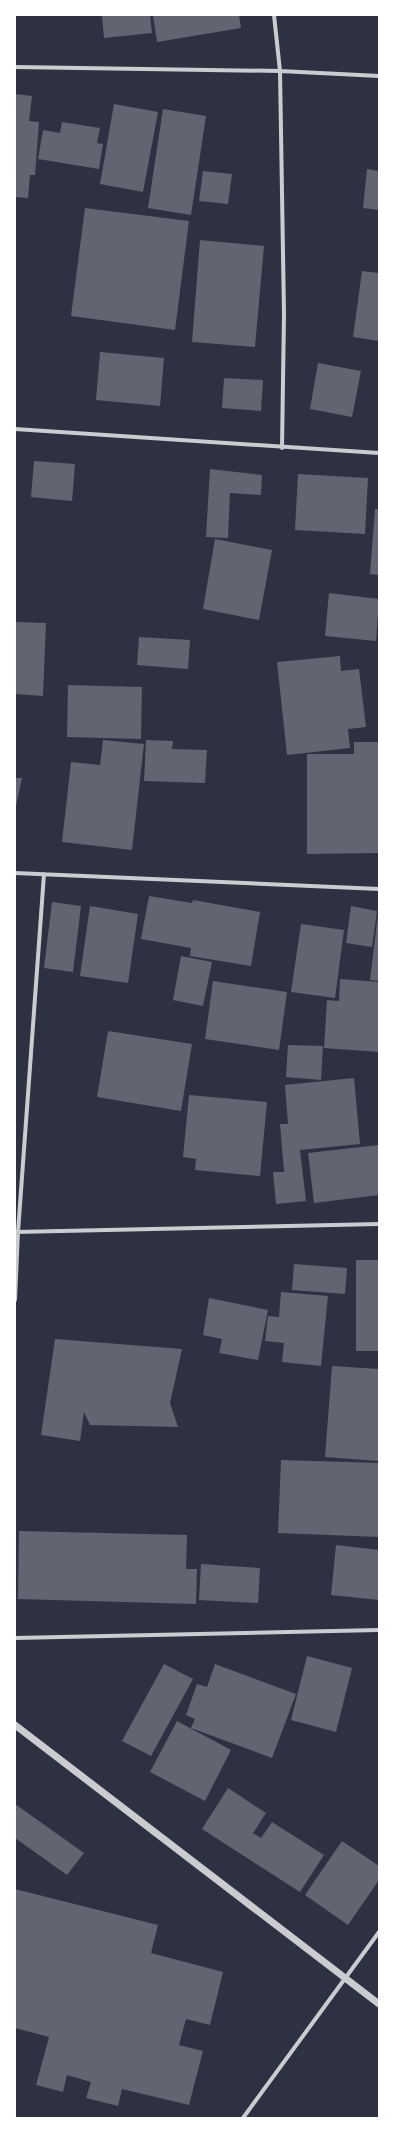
<svg xmlns="http://www.w3.org/2000/svg" width="394" height="2133" viewBox="0 0 394 2133" font-family="'Space Grotesk',sans-serif">
<style>
.building{fill:#626471}
.lines{fill:none;stroke-linecap:round;stroke-linejoin:round}
.minor{stroke:#caccd0;stroke-width:4}
.tertiary{stroke:#caccd0;stroke-width:7}
</style>
<rect width="100%" height="100%" fill="#2d3142"/>
<path class="building" d="M102,15H150L152,33L104,38Z
M153,15H239L241,28L157,42Z
M15,94L32,96L29,121L39,122L35,175H30L28,198L15,197Z
M114,104L158,112L143,192L100,184Z
M163,109L206,116L191,215L148,208Z
M62,122L100,128L97,143L103,144L99,169L38,159L43,130L60,133Z
M367,169L379,171V210L363,208Z
M203,171L232,174L228,204L199,201Z
M85,208L189,221L175,330L71,316Z
M200,240L264,246L255,347L192,342Z
M362,271L379,273V341L353,337Z
M100,352L164,358L160,406L96,400Z
M318,363L361,371L352,417L310,409Z
M224,378L263,380L261,411L222,408Z
M34,461L75,464L72,501L31,497Z
M210,469L262,475L261,495L230,493L228,538L206,537Z
M298,474L368,478L365,534L295,530Z
M375,509H379V575L370,574Z
M215,539L272,550L259,620L203,609Z
M329,593L379,599L376,641L325,636Z
M15,622L46,623L43,696L15,694Z
M139,637L190,640L188,669L137,665Z
M340,656L341,671L359,669L366,727L348,729L350,748L287,755L277,662Z
M68,685L142,687L141,739L67,737Z
M103,740L144,744L132,850L62,842L71,762L100,765Z
M146,740L173,741L172,749L207,750L205,783L144,781Z
M354,742H379V853L307,854V754H354Z
M15,778H22L16,806H15Z
M149,896L192,903L193,900L260,912L251,966L190,956L191,948L141,939Z
M52,902L81,906L73,972L44,968Z
M90,906L138,914L128,983L80,976Z
M351,906L377,911L372,947L346,943Z
M378,914H379V981L370,980Z
M301,924L344,930L335,998L291,992Z
M181,956L212,962L203,1006L173,1000Z
M340,979L379,982V1052L324,1048L327,1000L339,1001Z
M213,981L287,992L279,1050L205,1039Z
M108,1031L192,1044L181,1111L97,1097Z
M288,1045L323,1046L321,1080L286,1077Z
M354,1078L360,1144L300,1150L306,1201L276,1204L273,1172H284L280,1124H288L285,1085Z
M189,1095L267,1102L260,1176L195,1170L196,1159L183,1157Z
M379,1145V1195L314,1203L308,1153Z
M356,1260H379V1351H356Z
M294,1264L347,1268L345,1294L292,1290Z
M281,1292L328,1296L321,1366L282,1362L284,1343L265,1341L268,1316L279,1317Z
M209,1298L268,1310L258,1360L219,1353L222,1339L203,1335Z
M55,1339L182,1349L170,1403L178,1427L90,1425L84,1412L80,1441L41,1435Z
M332,1366L379,1369V1461L325,1457Z
M281,1460L379,1463V1537L278,1533Z
M19,1531L187,1535L186,1569H197L196,1604L18,1599Z
M336,1545L379,1550V1600L331,1595Z
M201,1564L260,1568L258,1603L199,1600Z
M307,1656L352,1668L336,1732L291,1720Z
M164,1664L193,1679L151,1756L122,1741Z
M215,1664L296,1694L272,1758L191,1728L195,1719L186,1715L197,1684L207,1687Z
M177,1721L231,1750L205,1801L150,1772Z
M228,1788L266,1813L253,1833L261,1838L272,1822L324,1855L300,1892L202,1829Z
M15,1804L84,1853L67,1875L15,1838Z
M342,1841L379,1866V1880L348,1925L305,1895Z
M15,1889L158,1925L151,1953L223,1972L210,2025L186,2019L179,2045L203,2051L189,2105L122,2089L118,2106L86,2098L91,2082L67,2075L63,2092L36,2085L49,2037L15,2028Z"/>
<g class="lines">
<path class="minor" d="M274,15L280,71L284,314L282,448
M15,67L280,71L379,76
M15,429L379,453
M15,873L379,889
M15,1232L379,1224
M15,1300L18,1232L44,874
M15,1638L379,1630
M243,2118L379,1932"/>
<path class="tertiary" d="M15,1725L379,2004"/>
</g>
<rect width="394" height="2133" fill="none" stroke="#ffffff" stroke-width="32"/>
</svg>
